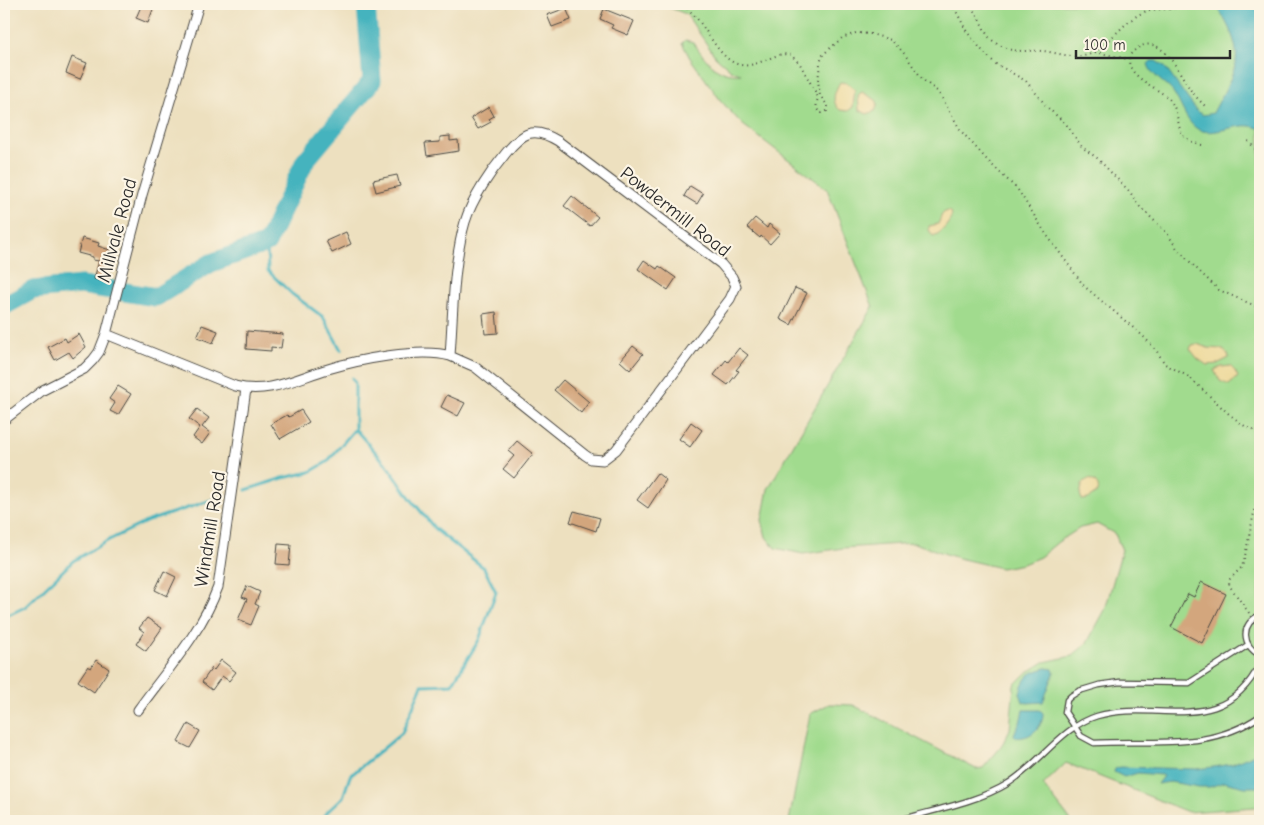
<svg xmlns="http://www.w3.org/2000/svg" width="1264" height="825" viewBox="0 0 1264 825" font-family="'Comic Neue',sans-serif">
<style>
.green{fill:#a1db8e;stroke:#66835c}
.sand{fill:#eeda9e;stroke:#8c8264}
.water{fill:#44b3be;stroke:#386f74}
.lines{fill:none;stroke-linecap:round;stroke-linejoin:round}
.stream{stroke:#44b3be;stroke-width:3}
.river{stroke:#44b3be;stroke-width:19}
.building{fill:#d3a67d}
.lane-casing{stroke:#484641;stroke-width:7}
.street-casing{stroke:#484641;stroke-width:11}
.path{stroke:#484641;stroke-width:2;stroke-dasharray:1 4;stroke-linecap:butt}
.lane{stroke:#fff;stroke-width:4.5}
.street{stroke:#fff;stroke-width:9}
.labels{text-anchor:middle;stroke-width:4.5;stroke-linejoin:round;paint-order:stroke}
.street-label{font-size:19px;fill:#2b2b2b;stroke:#fcf5e5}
</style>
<rect width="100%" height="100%" fill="#fcf5e5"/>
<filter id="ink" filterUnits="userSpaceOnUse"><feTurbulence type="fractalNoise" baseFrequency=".02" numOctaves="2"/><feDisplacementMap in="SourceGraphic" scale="10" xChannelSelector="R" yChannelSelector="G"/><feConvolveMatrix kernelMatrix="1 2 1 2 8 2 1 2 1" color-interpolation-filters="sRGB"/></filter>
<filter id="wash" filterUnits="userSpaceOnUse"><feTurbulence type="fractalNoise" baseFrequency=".0096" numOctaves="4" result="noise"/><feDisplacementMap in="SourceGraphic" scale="20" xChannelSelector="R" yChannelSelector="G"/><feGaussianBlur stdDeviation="1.12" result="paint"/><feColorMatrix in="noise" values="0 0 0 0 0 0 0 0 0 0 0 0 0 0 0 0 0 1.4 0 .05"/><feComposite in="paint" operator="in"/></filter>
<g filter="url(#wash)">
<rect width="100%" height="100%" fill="#ede0bf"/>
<path class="green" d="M660,4H1260V805L1255,807L1188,812L1066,763L1043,785L1071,821H958L953,820L949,821H789L810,714L829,704L853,705L976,769L983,768L1001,747L1010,729L1014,685L1025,674L1044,662L1072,656L1087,643L1105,610L1122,550L1115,534L1097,524L1080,528L1058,542L1040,557L1023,564L1001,568L958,558L914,543L843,548L803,554L775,548L766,537L762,520L768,489L873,307L827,189L742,124L721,101L690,58L682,43L685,40L693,42C705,59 717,77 741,74L732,71L715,56L686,14Z"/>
<path class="sand" d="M840,82L847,83L855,90L853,107L848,111L840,110C830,101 835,91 840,82Z
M862,92L876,100L878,104L875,111L867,114L859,110L858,95Z
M949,211L952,213C952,221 941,234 933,236L929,230V226L938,224C941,219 940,212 949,211Z
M1197,344L1208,348L1222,349L1228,354L1229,358L1217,364L1207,365L1198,359L1190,349L1192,345Z
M1230,366L1235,371L1238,377L1229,385L1220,381L1214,370L1222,367Z
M1089,479C1095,481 1100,485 1098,492L1088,499L1082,500L1080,494L1083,482Z"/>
<path class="water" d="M1216,4H1257L1260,9V129C1239,118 1214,140 1196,128C1185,120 1181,103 1173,92C1165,82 1151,76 1148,64L1151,61H1156L1164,66L1196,110L1203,115L1213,113C1220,99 1231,81 1235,66C1241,45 1226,22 1216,4Z
M1046,668L1053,669L1054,673L1043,702L1027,703L1023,702L1020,693C1024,676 1030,672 1046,668Z
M1023,710H1040L1043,713C1044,727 1029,740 1015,737L1014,734L1020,723Z
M1257,753H1260L1259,787H1245L1224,782L1210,787H1199L1170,782L1157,784L1163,776L1161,775L1138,773L1124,777L1114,772L1115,769L1120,767L1196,769L1214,767L1232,764Z"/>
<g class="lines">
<path class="stream" d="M267,243L268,271L292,294L323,317L341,350
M246,490L283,478L310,472L327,462L355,429
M4,617L25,607L73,561L109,540L148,521L218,498
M324,821L325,814L343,797L350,776L402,733L422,685L452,684L479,640L496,592L484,568L435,529L411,499L386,464L355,429V383L352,378"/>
<path class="river" d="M4,306L33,290L81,285L156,297L211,263L267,243L305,161L372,81L366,4"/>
</g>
<g id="blocks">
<path class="building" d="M142,4H155L148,23L136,18Z
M566,8L571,20L552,27L547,15Z
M604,9L634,21L628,35L611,28L613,25L600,19Z
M72,57L87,63L80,79L66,73Z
M489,107L494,116L489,119L491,122L478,129L471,118Z
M450,136V141L458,140L459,151L427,156L425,143L440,142V137Z
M397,175L400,186L376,192L373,180Z
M690,186L703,194L697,204L684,196Z
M572,196L598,217L590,226L564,206Z
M755,218L767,228L769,224L780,233L770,244L761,236L760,238L747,227Z
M346,232L351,244L332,253L326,241Z
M82,238L99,243L98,246L113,251L109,265L111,266L107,283L94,279L99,261L93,260V257L78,253Z
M644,260L657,269L659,266L676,278L668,290L638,269Z
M795,288L807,293L791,325L780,319Z
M496,312L498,333L485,334L483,314Z
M202,325L218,331L213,343L197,337Z
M247,331L283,334L281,348L271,347V351L246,349Z
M79,334L86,347L73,358L69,352L55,360L48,347L65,338L67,342Z
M633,346L643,354L630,370L620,361Z
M739,348L748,355L736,370L739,371L728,385L714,375L726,360L728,362Z
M563,380L589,402L581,413L554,390Z
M118,386L131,394L118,415L110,411L115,403L109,399Z
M447,395L465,403L458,416L441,407Z
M197,409L209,418L202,427L210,433L202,444L193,437L200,427L189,419Z
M301,410L309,422L280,439L271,424L287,415L289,417Z
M691,422L702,430L690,447L679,439Z
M517,441L533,454L514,478L503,469L514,456L508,451Z
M657,473L666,480L648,508L637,500Z
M574,511L600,518L596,531L570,522Z
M278,544L291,545L289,565L276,564Z
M164,571L176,577L167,596L155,590Z
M1201,582L1226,594L1202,643L1171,627L1188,594L1194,597Z
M247,586L260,592L255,604L259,606L251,625L238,620L247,599L242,597Z
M147,618L162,628L146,651L136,644L144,632L139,628Z
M96,660L109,669L94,692L78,681L88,666L91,668Z
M221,660L236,672L229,681L222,676L212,690L202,682L212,668L214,670Z
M188,724L200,731L190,748L178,742Z"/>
</g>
</g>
<g filter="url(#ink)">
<use href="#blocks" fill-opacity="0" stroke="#484641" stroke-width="1"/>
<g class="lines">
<g class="lane-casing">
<path id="lane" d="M1260,615C1240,624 1242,646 1260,655
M1248,645L1189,683L1120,682L1099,685L1079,691L1071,696L1067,700L1065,712L1081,736L1094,743C1153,739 1208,752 1260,716
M896,821C929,811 978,802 1007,784C1039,765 1061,727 1097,716C1157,698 1222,740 1260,664"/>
</g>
<g class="street-casing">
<path id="street" d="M106,334L235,386C268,395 297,378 328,369C357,360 421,347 450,356C453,314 453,263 465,222C472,199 491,171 506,153C523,132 533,126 558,141L721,264L732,277L736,286L730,299L616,450L603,460L591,459L585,455L475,367L450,356
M4,420L43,390L84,369L93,360L99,352L106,334L142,195L199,4
M138,710C166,671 201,633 218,587L246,389"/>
</g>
<path class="path" d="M678,4C706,12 716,71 750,65C761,63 772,56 783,54L791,55L800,64L816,93L818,98C816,104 815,111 822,113L827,111L828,106L820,96L818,80L820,64L822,56L827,51L842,38L856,33L871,34L891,40L903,52L923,80L937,91L942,98L961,131L988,161L1018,190L1046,234L1084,286L1143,336L1156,350L1165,364L1189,377L1229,414L1246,427L1260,433
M951,4L956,11
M1184,4C1172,13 1158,6 1144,12C1124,21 1112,41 1094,52C1079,62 1058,52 1042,51C1032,50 1022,52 1012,50C1004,48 994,43 989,37C980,26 977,0 957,7L956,11L967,32L985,54L996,64L1026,81L1048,108L1066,124L1082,147L1097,158L1130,192L1140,207L1167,233L1178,250L1202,274L1219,290L1260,308
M1095,52L1128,59
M1248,141L1260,154
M1202,145L1194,143L1183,136C1176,123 1179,108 1167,97C1156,87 1123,75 1130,55C1157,24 1177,69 1190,89C1194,95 1200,101 1205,106
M1249,613L1229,585L1230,579L1242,567L1245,556L1260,484"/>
<use href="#lane" class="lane"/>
<use href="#street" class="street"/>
</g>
</g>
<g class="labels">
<g class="street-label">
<text transform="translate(676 211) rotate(38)" y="7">Powdermill Road</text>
<text transform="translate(116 230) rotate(-75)" y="7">Millvale Road</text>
<text transform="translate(209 529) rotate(-81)" y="7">Windmill Road</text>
</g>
</g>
<rect width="1264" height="825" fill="none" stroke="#fcf5e5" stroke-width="20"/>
<path d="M1076 50v8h154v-8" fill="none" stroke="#2b2b2b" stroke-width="2.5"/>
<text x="1084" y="50" font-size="15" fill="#2b2b2b" stroke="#fcf5e5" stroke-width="4" paint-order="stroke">100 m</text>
</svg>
